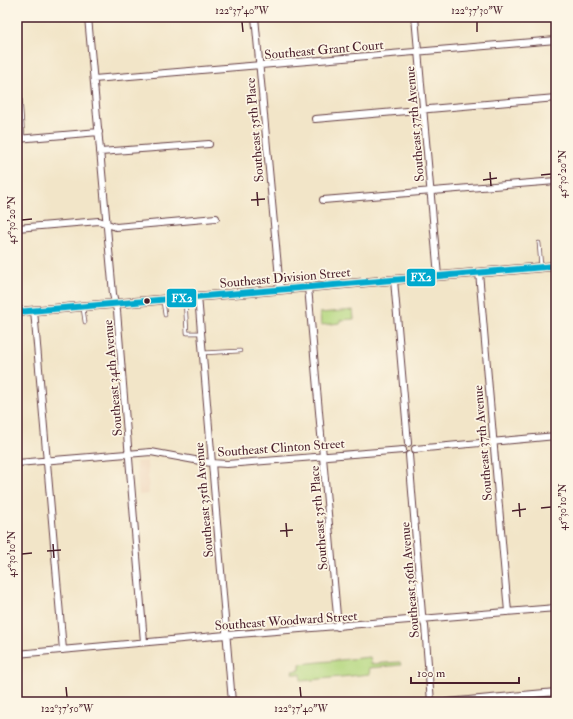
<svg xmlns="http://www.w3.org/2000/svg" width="573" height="719" viewBox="0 0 573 719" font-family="'IM FELL Double Pica',serif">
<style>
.built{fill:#efd6bb}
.green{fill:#b4d77f;stroke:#7f7b55}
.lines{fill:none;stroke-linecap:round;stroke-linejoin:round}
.lane-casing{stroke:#633d43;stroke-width:4.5}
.street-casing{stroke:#633d43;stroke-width:8}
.secondary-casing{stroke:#633d43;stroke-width:10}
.lane{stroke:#fff;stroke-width:3}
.street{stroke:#fff;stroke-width:6}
.secondary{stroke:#fce6c4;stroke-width:8}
.bus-1-casing{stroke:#fcf5e5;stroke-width:9}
.bus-1{stroke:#00a9ce;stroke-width:6}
.ticks{fill:none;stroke:#4a1f2b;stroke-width:1.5}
.bus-dot{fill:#4a1f2b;stroke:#fcf5e5;stroke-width:1.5}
.labels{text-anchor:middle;stroke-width:3.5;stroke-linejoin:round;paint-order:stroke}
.street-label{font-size:13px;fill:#4a1f2b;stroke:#fcf5e5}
.line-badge{stroke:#fcf5e5;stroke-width:1.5}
.badge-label{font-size:11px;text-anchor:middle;font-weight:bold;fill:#fff}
.neatline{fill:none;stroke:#4a1f2b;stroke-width:1.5}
.ticks-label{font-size:10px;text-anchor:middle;fill:#4a1f2b}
</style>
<rect width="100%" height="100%" fill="#fcf5e5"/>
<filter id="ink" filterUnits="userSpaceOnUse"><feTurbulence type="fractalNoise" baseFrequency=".025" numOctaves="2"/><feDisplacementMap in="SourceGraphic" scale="8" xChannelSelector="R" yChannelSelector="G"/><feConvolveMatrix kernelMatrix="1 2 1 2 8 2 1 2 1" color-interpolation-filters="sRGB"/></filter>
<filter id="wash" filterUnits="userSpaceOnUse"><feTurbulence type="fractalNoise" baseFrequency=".012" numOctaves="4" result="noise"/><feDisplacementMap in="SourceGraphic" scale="16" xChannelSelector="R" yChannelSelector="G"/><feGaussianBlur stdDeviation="0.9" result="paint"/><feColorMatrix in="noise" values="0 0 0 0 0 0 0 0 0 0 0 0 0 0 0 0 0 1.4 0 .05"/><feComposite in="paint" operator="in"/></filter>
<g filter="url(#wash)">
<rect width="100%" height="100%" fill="#f2e5c8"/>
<path class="built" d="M147,461L149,494L139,495L136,462Z"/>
<path class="green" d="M353,310L354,319L340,320V323L321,325L320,313Z
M370,657L371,664L400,662L401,665L369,668L370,674L301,681V674H293L292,671L300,670V664Z"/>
</g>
<g filter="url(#ink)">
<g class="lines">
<g class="lane-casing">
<path id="lane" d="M19,82L23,138
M539,243L541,267
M185,299L187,333H202
M163,301L165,315
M83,308L85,322
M202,353L240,351"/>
</g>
<g class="street-casing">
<path id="street" d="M88,17L113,294L117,311L144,642
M255,17L280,289
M415,17L438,276
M94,79L556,40
M315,119L556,98
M17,139L99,132
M100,152L209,144
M323,200L556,181
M17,228L99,221L116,227L216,218
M479,272L508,612
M394,280L408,443
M308,287L338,627
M198,296L232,702
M34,310L63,650
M415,449L556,436
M409,455L422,614L425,626L431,702
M17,463L151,452L211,463L227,464L403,450
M17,654L226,635L556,608
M447,702L556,692"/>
</g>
<g class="secondary-casing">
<path id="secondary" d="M17,312L556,266"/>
</g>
<use href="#lane" class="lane"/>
<use href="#street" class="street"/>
<use href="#secondary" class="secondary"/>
<g class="bus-1-casing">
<path id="bus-1" d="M17,312L556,266"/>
</g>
<use href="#bus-1" class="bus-1"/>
</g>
</g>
<path class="ticks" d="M242,22L243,32M477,22V32M490,172L491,186M541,175L551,174M483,180L497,178M257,192L258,206M251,200L265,199M22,220L32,219M519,503L520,517M541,508L551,507M512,511L526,509M286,523L287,537M280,531L293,530M53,544L54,558M47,551L61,550M22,554L32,553M66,687L67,697M300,687L301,697"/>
<circle class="bus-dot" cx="147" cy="301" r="3.5"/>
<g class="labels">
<g class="street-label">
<text transform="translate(324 49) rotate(-5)" y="5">Southeast Grant Court</text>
<text transform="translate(414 124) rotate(-95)" y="5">Southeast 37th Avenue</text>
<text transform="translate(254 130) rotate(-95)" y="5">Southeast 35th Place</text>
<text transform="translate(285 277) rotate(-5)" y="5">Southeast Division Street</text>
<text transform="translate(112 378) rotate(-95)" y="5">Southeast 34th Avenue</text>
<text transform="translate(482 443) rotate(-95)" y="5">Southeast 37th Avenue</text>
<text transform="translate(281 447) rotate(-4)" y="5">Southeast Clinton Street</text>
<text transform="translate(203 500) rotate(-95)" y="5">Southeast 35th Avenue</text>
<text transform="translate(318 518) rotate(-95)" y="5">Southeast 35th Place</text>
<text transform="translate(409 580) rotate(-95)" y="5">Southeast 36th Avenue</text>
<text transform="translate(286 620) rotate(-4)" y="5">Southeast Woodward Street</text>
</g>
</g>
<g class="line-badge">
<rect x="406" y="268" width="30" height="19" rx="4" fill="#00a9ce"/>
<rect x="166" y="288" width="31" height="20" rx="4" fill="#00a9ce"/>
</g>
<g class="badge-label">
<text x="421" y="281">FX2</text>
<text x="182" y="302">FX2</text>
</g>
<rect width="573" height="719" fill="none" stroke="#fcf5e5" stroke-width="44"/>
<path d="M411 677v6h108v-6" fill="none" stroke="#4a1f2b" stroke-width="2"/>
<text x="417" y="677" font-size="12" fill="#4a1f2b" stroke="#fcf5e5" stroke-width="3" paint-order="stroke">100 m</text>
<rect x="22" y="22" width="529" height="675" class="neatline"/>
<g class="ticks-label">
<text x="242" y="14">122°37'40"W</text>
<text x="477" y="14">122°37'30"W</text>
<text transform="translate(562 174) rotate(-90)" y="4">45°30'20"N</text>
<text transform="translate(11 220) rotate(-90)" y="4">45°30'20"N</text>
<text transform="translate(562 507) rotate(-90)" y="4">45°30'10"N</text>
<text transform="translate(11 554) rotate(-90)" y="4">45°30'10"N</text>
<text x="67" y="712">122°37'50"W</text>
<text x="301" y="712">122°37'40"W</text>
</g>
</svg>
